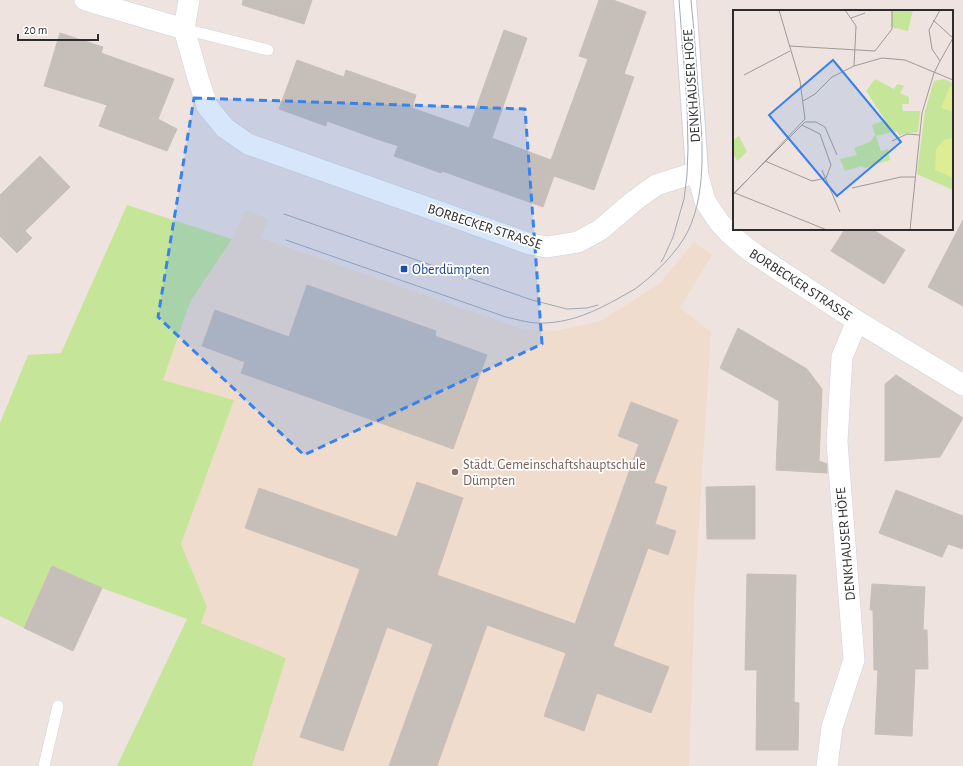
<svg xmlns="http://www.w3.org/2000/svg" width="963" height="766" viewBox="0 0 963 766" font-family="'Alegreya Sans',sans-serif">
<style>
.education{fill:#f0dccd}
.green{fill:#c5e699}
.building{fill:#c6bfb9;stroke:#cabfb7}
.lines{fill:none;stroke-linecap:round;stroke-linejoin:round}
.service-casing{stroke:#ccd3de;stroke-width:12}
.minor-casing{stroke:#ccd3de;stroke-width:22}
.tertiary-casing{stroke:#ccd3de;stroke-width:24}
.service{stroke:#fff;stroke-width:11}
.minor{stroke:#fff;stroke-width:21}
.tertiary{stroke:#fff;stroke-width:22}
.tram{stroke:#a0a8b7;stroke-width:1}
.marked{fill:#3982ea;fill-opacity:0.2;stroke:#3982ea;stroke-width:3;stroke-dasharray:8 5;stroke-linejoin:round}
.transit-dot{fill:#1a4fb4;stroke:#fff;stroke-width:1.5}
.education-dot{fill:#8d6e63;stroke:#fff;stroke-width:1.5}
.labels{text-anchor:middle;stroke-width:3.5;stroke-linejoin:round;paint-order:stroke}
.street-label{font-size:14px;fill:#2c2c2c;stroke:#fff}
.transit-label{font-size:14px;fill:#164399;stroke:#fff;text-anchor:start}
.education-label{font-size:14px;fill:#785e54;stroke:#fff;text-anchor:start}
.inset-river{fill:none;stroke:#6eeef3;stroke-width:2}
.inset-road{fill:none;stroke:#a09a97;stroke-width:1}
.view{fill:#3982ea;fill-opacity:0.15;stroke:#3982ea;stroke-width:2}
.inset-edge{fill:none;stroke:#2c2c2c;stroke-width:2}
</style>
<rect width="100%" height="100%" fill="#eee3de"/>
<path class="education" d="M245,210L268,219L261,238L522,329L555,331L601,321L659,284L694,242L712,255L680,308L711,332L695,589L689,766H252L286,658L201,623L207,607L181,544L234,400L163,380L190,302L232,239Z"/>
<path class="green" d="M127,205L232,239L190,302L163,380L234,400L181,544L207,607L201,623L286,658L252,766H117L187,619L102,588L52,566L24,628L0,616V423L28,355L61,353Z"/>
<path class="building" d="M243,0H312L304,24L242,5Z
M599,0H613L646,12L624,74L634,77L594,190L554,176L543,207L442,171L441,173L394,156L398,146L374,138L327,121L326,126L279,109L297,60L344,77L346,70L416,95L412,108L469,128L504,30L527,38L492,138L551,160L588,59L579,56Z
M60,33L103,47L101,53L174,79L158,119L177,129L167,151L99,126L107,105L44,86Z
M40,156L70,187L25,231L32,238L17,253L0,236V195Z
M963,220V306L928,287Z
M845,229H872L905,250L884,284L831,251Z
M307,285L436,331L435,336L487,355L453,449L241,373L245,362L202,346L215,310L289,337Z
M738,328L807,369L822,389L819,461L827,464V473L776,470L779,401L720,368Z
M896,375L963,418L940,457L885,461V384Z
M631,402L678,420L654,483L667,487L655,524L676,531L668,555L648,548L613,646L669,667L651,713L597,693L584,731L544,716L566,653L487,625L437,766H389L433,644L387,627L343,751L300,737L360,569L245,528L259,488L397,537L417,482L463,498L437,575L575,624L639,444L618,436Z
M755,486V539H707L706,487Z
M896,490L963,516V549L948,544L942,557L879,533Z
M52,566L102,588L73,651L24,628Z
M747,574L796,575L794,702L799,703L798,750H756L757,670H745Z
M872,584L925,587L923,630H927L928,669H915L912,736L875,734L878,670H874L873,610H870Z"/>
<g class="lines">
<g class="service-casing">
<path id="service" d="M184,29L268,50
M44,766L58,706"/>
</g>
<g class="minor-casing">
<path id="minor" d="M85,0L184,29
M189,0L184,29L198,78L207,106L225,128L248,144L530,244L547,247L578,242L600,230L634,201L656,185L697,172L705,201L719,222L729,233L744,246L756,255L857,321L963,385
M827,766L832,727L854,660L837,442L842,357L857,321"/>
</g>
<g class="tertiary-casing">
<path id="tertiary" d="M685,0L697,172"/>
</g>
<use href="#service" class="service"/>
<use href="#minor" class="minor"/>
<use href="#tertiary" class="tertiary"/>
<path class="tram" d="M284,214L532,300L567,309L587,308L598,305
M286,240L506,317C519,320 532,324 545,323C572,322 596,311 619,298C624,295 630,292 635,289C653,276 678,252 688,231C708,190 702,133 698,88C696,58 694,29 691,0
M661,262L664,257L673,237L684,199L687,175L688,149L687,103L679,0"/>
</g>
<path class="marked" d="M194,98L525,109L542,344L304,455L158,317Z"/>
<rect class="transit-dot" x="400" y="265" width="8" height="8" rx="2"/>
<circle class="education-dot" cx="455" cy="472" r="4"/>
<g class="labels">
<g class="street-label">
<text transform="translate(691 86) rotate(-94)" y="5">DENKHAUSER HÖFE</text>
<text transform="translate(485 226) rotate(18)" y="5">BORBECKER STRASSE</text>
<text transform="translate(801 284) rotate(33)" y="5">BORBECKER STRASSE</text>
<text transform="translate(845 544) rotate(-95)" y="5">DENKHAUSER HÖFE</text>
</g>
<g class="transit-label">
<text x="412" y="274">Oberdümpten</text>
</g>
<g class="education-label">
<text x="463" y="469">Städt. Gemeinschaftshauptschule<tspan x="463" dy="16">Dümpten</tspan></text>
</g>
</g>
<g transform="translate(733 10)">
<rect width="220" height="220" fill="#eee3de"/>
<path d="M158,0H180L175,21L158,17ZM142,69L161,79L164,74L171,76L167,83L176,87V94H169L170,101H187L185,122L166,125L164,121L143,126L148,141L155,139L157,150L132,158L129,156L112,161L107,149L124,145L121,138L137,132L142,125L139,115L152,110L133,81ZM211,69L220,73V180L184,164L192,101L201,71ZM6,126L14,142L4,151L0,143V130Z" fill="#c5e699"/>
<path d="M217,76L220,77V102L208,98ZM220,128V168L202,160L203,139L211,130Z" fill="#dced94"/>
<path class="inset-river" d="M0,65V86M0,107V129"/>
<path class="inset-road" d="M112,0L123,16L121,56M118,8L132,3M200,10L220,28L207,51M56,36L142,41L159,19V0M11,65L57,41M70,91L82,84L99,67L121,56L149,48L172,50L220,70M159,131L174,124L187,125M32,151L79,171L93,168L98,155L87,124L69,115M89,160L107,202M119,178L168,167H182M2,183L94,220M0,184L72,112H83L92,117L104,145M0,185L72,109L67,71L46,0M177,220L189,103L201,63L207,51L199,39L196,20L207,0"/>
<path class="view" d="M100,50L168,132L104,186L36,105Z"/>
<rect width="220" height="220" class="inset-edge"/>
</g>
<path d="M18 34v6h80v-6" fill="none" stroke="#2c2c2c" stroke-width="2"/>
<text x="24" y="34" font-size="12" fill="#2c2c2c" stroke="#ffffff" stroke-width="3" paint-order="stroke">20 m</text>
</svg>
